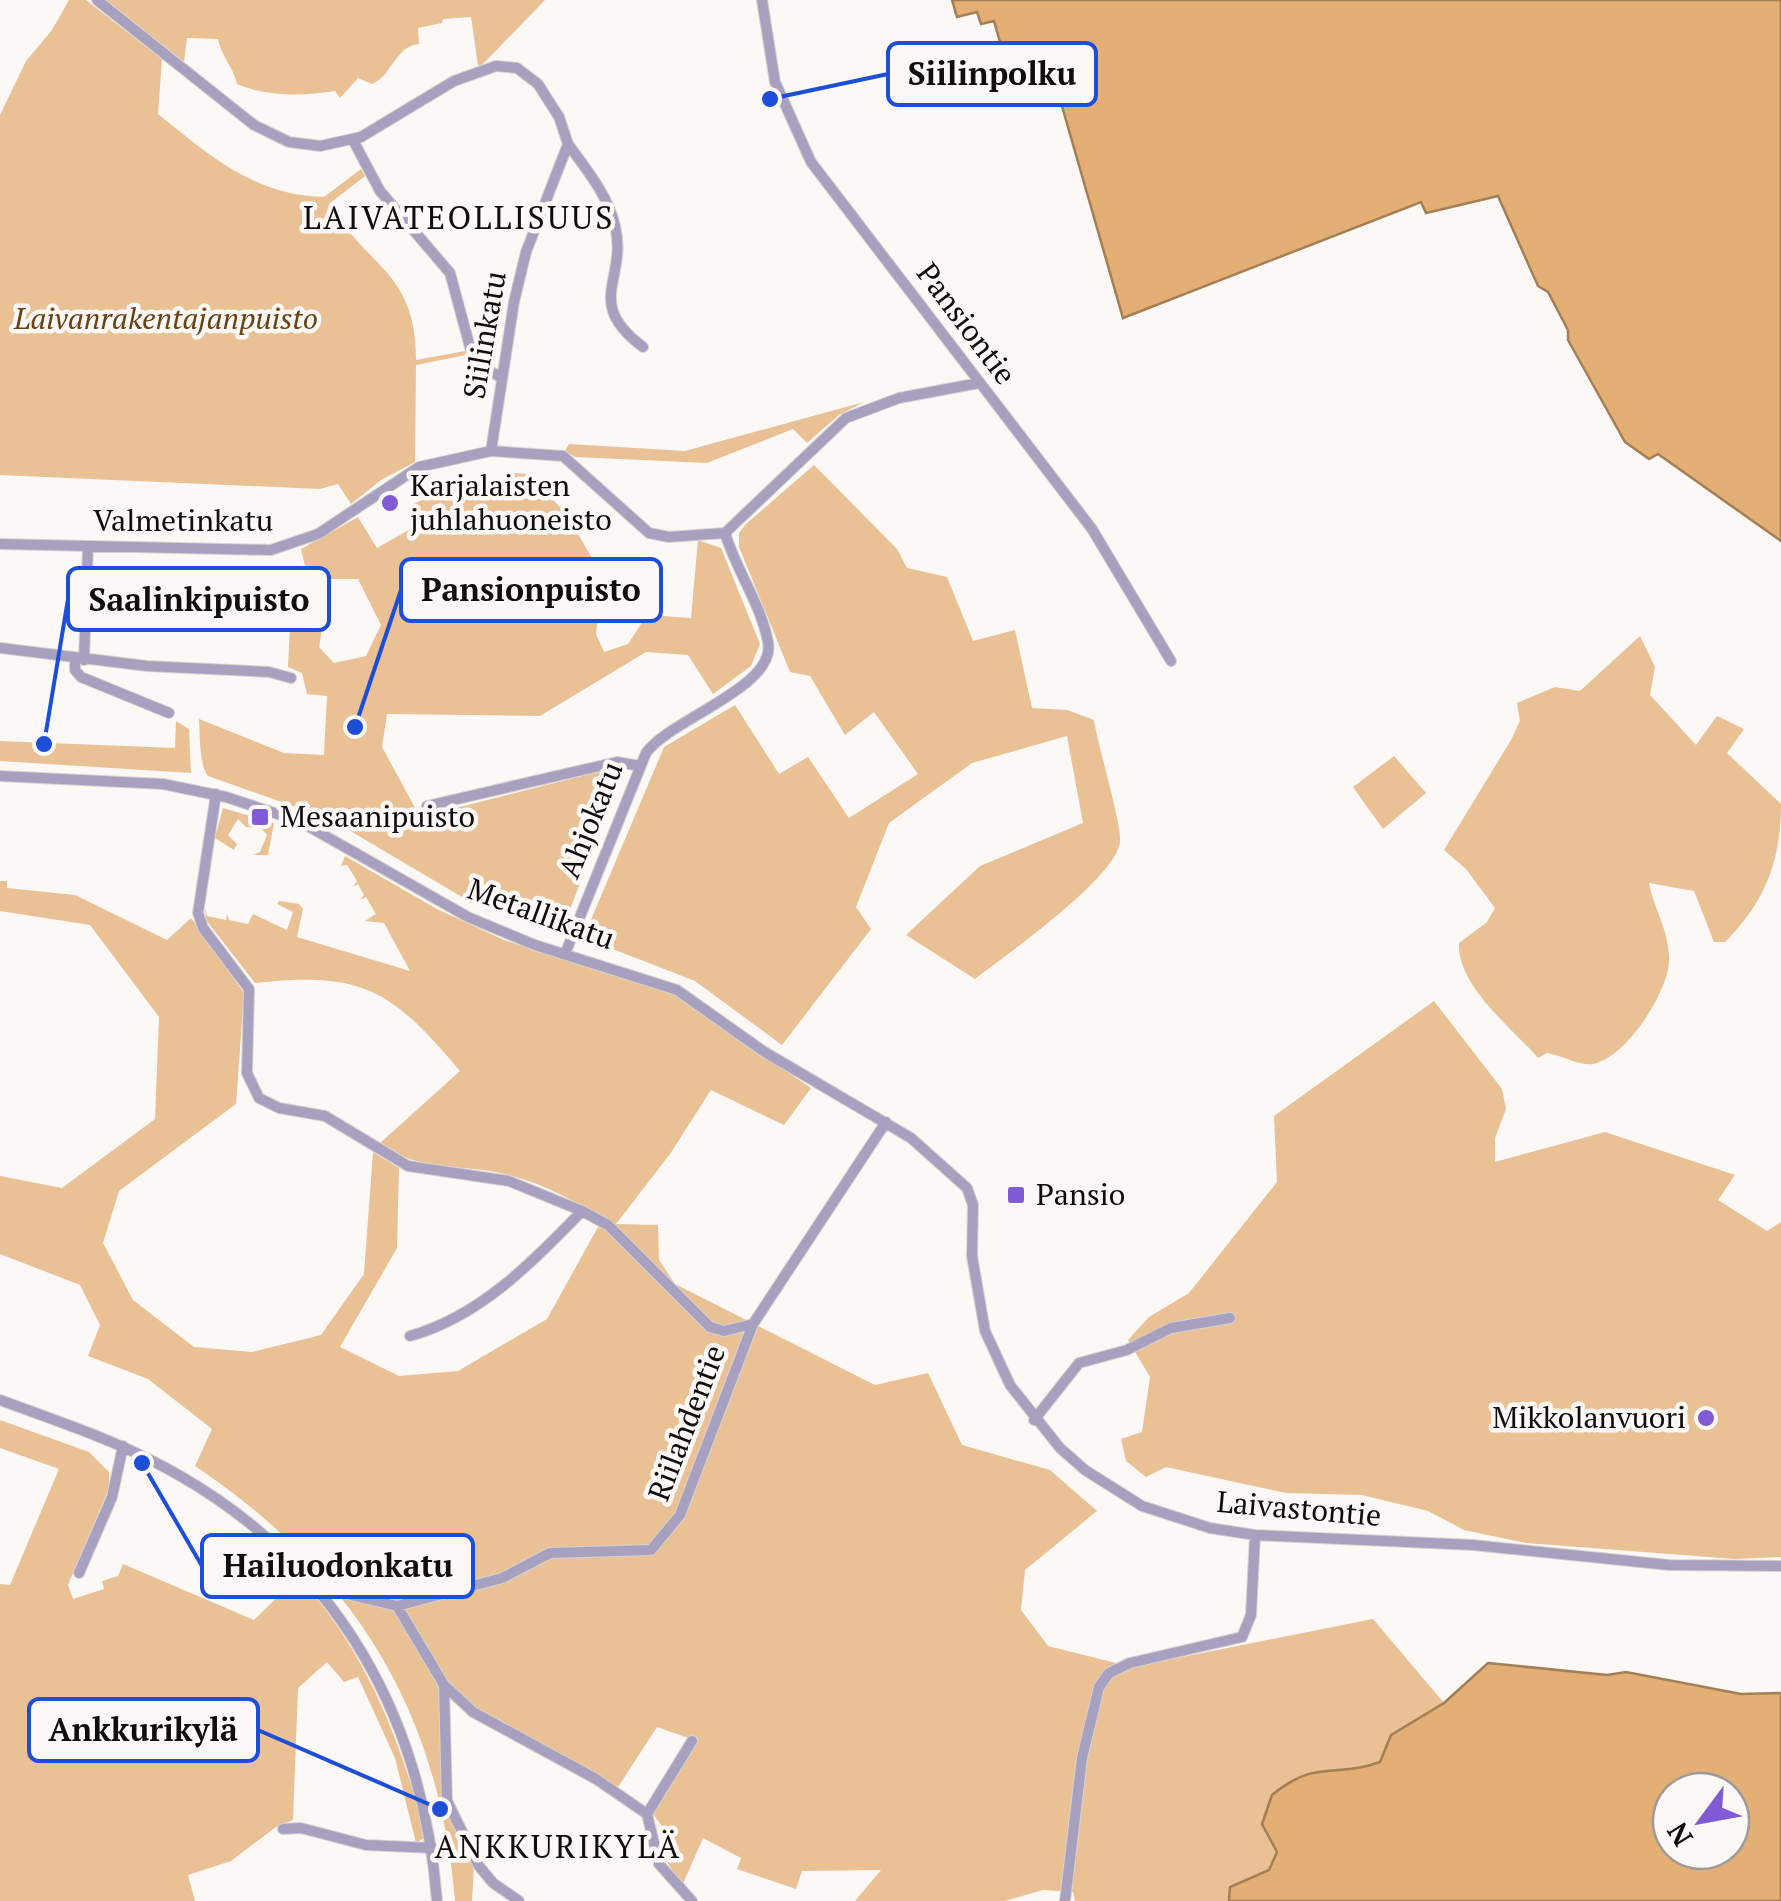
<svg xmlns="http://www.w3.org/2000/svg" width="1781" height="1901" viewBox="0 0 1781 1901" font-family="'PT Serif',serif">
<style>
.green{fill:#eac195;fill-rule:evenodd}
.water{fill:#e3af75;stroke:#a37f56;stroke-width:2.5;fill-rule:evenodd}
.lines{fill:none;stroke-linecap:round;stroke-linejoin:round}
.minor-casing{stroke:#d5d3d1;stroke-width:12}
.minor{stroke:#a7a1bf;stroke-width:10}
.poi-dot{fill:#815bd5;stroke:#fbf8f6;stroke-width:4}
.labels{text-anchor:middle;stroke-width:9;stroke-linejoin:round;paint-order:stroke}
.park-label{font-size:30px;font-style:italic;fill:#674317;stroke:#fbf8f6}
.street-label{font-size:30px;fill:#0f0e0d;stroke:#fbf8f6}
.poi-label{font-size:30px;fill:#0f0e0d;stroke:#fbf8f6;text-anchor:start}
.neighbourhood-label{font-size:32px;letter-spacing:2.5px;fill:#0f0e0d;stroke:#fbf8f6}
.leader{fill:none;stroke:#1d4ed8;stroke-width:4}
.callout-dot{fill:#1d4ed8;stroke:#fbf8f6;stroke-width:4}
.callout{fill:#fbf8f6;stroke:#1d4ed8;stroke-width:4}
.callout-label{font-size:32px;text-anchor:middle;font-weight:bold;fill:#0f0e0d}
</style>
<rect width="100%" height="100%" fill="#fbf8f6"/>
<path class="green" d="M69,0H86L162,59L158,114C209,155 255,196 324,197L361,169L365,176L329,204C369,269 416,272 416,360L465,351L466,355L416,365L415,462L381,480L351,504L338,484L320,489L0,475V115L26,61L52,30Z
M106,0H545L482,65L478,66L471,17L443,19L442,23L418,28L419,44C395,46 392,76 372,84L358,78L340,98L335,91C303,96 267,97 237,84C233,66 222,58 218,39L187,38L184,62Z
M864,402L839,415L807,443L793,429L707,463L575,457L565,451L569,444L685,451Z
M814,465L897,549L907,568L947,577L973,641L1015,630L1032,708L1067,710L1094,720C1098,747 1122,824 1120,842C1116,878 1006,955 975,979L906,935L980,866L1083,823L1067,736L972,763L889,823L856,907L871,929L782,1045L695,981L605,946L590,922L664,747L735,705L779,774L808,757L849,818L918,774L874,712L845,735L810,676L790,672L739,547V533L746,524Z
M515,473L527,474L567,514L594,562C586,577 586,595 599,607L596,634L604,652L628,644L647,615L691,618L698,540L721,548L760,644L751,666L713,694L688,655L646,652L540,716L387,714L382,747L420,817L606,770L616,787L565,923L550,932L462,897L330,819L208,776C199,765 200,734 199,719L284,753L324,755L327,696L307,694L302,673L288,667L290,623L309,583L301,549L358,517L377,548L423,522L413,504L474,479L500,484ZM330,579H358L381,625L366,656L334,663L319,647Z
M1640,636L1655,667L1650,695L1696,745L1717,716L1744,729L1727,753L1781,804C1781,861 1765,902 1725,942H1714L1694,891L1649,883C1654,909 1668,929 1669,956C1672,988 1625,1060 1592,1064C1580,1066 1560,1055 1547,1053L1538,1058C1511,1027 1457,986 1459,943L1487,922L1495,908L1466,869L1444,850L1511,740L1520,721L1517,703L1555,687L1580,691Z
M176,721L189,729L191,773L0,761V741L175,748Z
M1394,756L1426,793L1383,829L1353,787Z
M223,808L274,823L268,855H253L260,852L267,835L262,829L246,827L238,819L228,835L237,844L234,850L215,838Z
M345,856L437,909L504,940L672,993L811,1088L784,1125L711,1090L670,1154L616,1224L658,1225L659,1260L675,1284L875,1385L928,1373L962,1445L1050,1470L1097,1511L1025,1570L1021,1610L1048,1646L1132,1667L1373,1619L1444,1703L1585,1901H1075L1073,1892L1043,1890L1005,1901H855L881,1870L802,1871L796,1889L737,1869L741,1858L703,1838L682,1886L661,1852L662,1826L652,1813L697,1741L657,1727L616,1790L469,1705L449,1686L448,1813L474,1865L472,1901H455C439,1709 353,1572 195,1466L212,1429L148,1379L88,1356L100,1325L80,1285L0,1254V1176L62,1188L155,1119L159,1017L90,925L0,911V881H7V888L75,895L167,940L191,918L244,993L236,1104L119,1191L103,1243L133,1300L194,1347L252,1352L321,1335L364,1274L373,1152L399,1168L397,1248L340,1347L399,1376L458,1371L547,1319L598,1227L609,1224C575,1199 532,1178 490,1171C448,1165 415,1168 379,1144L460,1071C391,989 362,971 255,983L206,920L205,907L207,916L226,920L227,914L229,920L248,924L253,914L287,930L293,912L277,904L279,901L299,904L303,909L297,937L410,971L384,923L365,921L376,914L366,897L360,900L364,895L358,884L353,887L357,881L347,865L341,866Z
M1434,1001L1502,1089L1506,1109L1495,1138V1162L1605,1132L1735,1175L1718,1200L1767,1231L1781,1222V1557L1735,1559L1526,1543L1464,1530L1428,1511L1362,1495L1286,1493L1166,1467L1146,1477L1126,1461L1121,1439L1142,1432L1150,1377L1128,1340L1149,1317L1189,1293L1277,1182L1274,1116Z
M0,1420L89,1452L109,1472V1488L68,1585L73,1599L104,1589L102,1581L118,1576L123,1564L254,1620L290,1585L278,1571L286,1564C363,1642 399,1734 426,1837L416,1843L395,1758L358,1677L344,1682L327,1662L298,1688L293,1820L276,1827L231,1861L188,1875L195,1901H0V1584L10,1585L59,1469L0,1448Z"/>
<path class="water" d="M952,0H1781V541L1658,454L1649,459L1625,442L1568,340V330L1548,292L1538,286L1498,196L1426,213L1421,202L1123,318L1053,75L1021,83L1017,68L1008,70L994,21L981,24L977,12L957,17Z
M1488,1663L1607,1675L1626,1672L1741,1694L1781,1693V1901H1229L1230,1887L1269,1870L1277,1852L1262,1824L1272,1795C1317,1758 1333,1779 1380,1762L1391,1735L1444,1703ZM1731,1791V1851H1671V1791Z"/>
<g class="lines">
<g class="minor-casing">
<path id="minor" d="M97,0L254,125L289,142L320,146L361,137L454,81L496,66L517,68L538,84L559,117L568,144L526,252L514,302L491,451
M762,0L775,82L811,162L1092,529L1171,661
M353,140L380,191L450,273L474,362L500,377
M568,144C586,169 608,195 615,226C628,280 583,302 643,347
M0,544L271,550L318,534L419,467L491,451L563,456L649,533L669,537L725,533L846,418L899,398L979,383
M0,648L147,666L269,672L291,678
M75,658V670L81,677L169,713
M84,660L88,546
M0,776L163,784L226,797L299,821L468,917L535,945L677,990L763,1051L911,1138L967,1188L973,1205L972,1256L985,1331L1010,1385L1060,1448L1085,1470L1142,1506L1210,1528L1255,1535L1473,1545L1669,1565L1781,1566
M216,794L198,913L203,928L249,989L247,1073L259,1098L279,1108L325,1116L408,1166L509,1181L582,1211L608,1225L710,1327L724,1331L753,1324
M427,806L617,762L640,766
M565,954L646,753C670,719 777,687 768,642C761,604 736,570 725,533
M410,1336C479,1317 533,1262 582,1211
M0,1400C62,1423 125,1443 182,1477C341,1569 423,1721 437,1901
M1034,1420L1079,1363L1127,1350L1171,1328L1230,1318
M79,1573L112,1497L123,1446
M320,1593H343L397,1606L502,1578L550,1553L651,1550L680,1515L753,1324L886,1122
M397,1606L444,1685L447,1801L479,1866L493,1883L519,1901
M444,1685L473,1712L596,1779L647,1814L659,1864L692,1901
M647,1814L692,1741
M283,1829L301,1828L366,1845L433,1848
M1065,1901L1082,1758L1099,1687L1109,1673L1130,1663L1242,1637L1251,1615L1255,1535"/>
</g>
<use href="#minor" class="minor"/>
</g>
<g class="poi-dot">
<circle cx="390" cy="503" r="10"/>
<rect x="250" y="807" width="20" height="20" rx="5"/>
<rect x="1006" y="1185" width="20" height="20" rx="5"/>
<circle cx="1706" cy="1418" r="10"/>
</g>
<g class="labels">
<g class="park-label">
<text x="166" y="329">Laivanrakentajanpuisto</text>
</g>
<g class="street-label">
<text transform="translate(966 324) rotate(53)" y="10">Pansiontie</text>
<text transform="translate(485 335) rotate(-80)" y="10">Siilinkatu</text>
<text x="183" y="531">Valmetinkatu</text>
<text transform="translate(591 820) rotate(-68)" y="10">Ahjokatu</text>
<text transform="translate(541 914) rotate(20)" y="10">Metallikatu</text>
<text transform="translate(687 1423) rotate(-69)" y="10">Riilahdentie</text>
<text transform="translate(1299 1509) rotate(5)" y="10">Laivastontie</text>
</g>
<g class="poi-label">
<text x="410" y="496">Karjalaisten<tspan x="410" dy="34">juhlahuoneisto</tspan></text>
<text x="280" y="827">Mesaanipuisto</text>
<text x="1036" y="1205">Pansio</text>
<text x="1686" y="1428" text-anchor="end">Mikkolanvuori</text>
</g>
<g class="neighbourhood-label">
<text x="459" y="229">LAIVATEOLLISUUS</text>
<text x="558" y="1858">ANKKURIKYLÄ</text>
</g>
</g>
<path class="leader" d="M770 99L888 74M355 727L401 590M44 744L68 599M142 1463L202 1566M440 1809L258 1730"/>
<g class="callout-dot">
<circle cx="770" cy="99" r="10"/>
<circle cx="355" cy="727" r="10"/>
<circle cx="44" cy="744" r="10"/>
<circle cx="142" cy="1463" r="10"/>
<circle cx="440" cy="1809" r="10"/>
</g>
<g class="callout">
<rect x="888" y="43" width="208" height="62" rx="10"/>
<rect x="401" y="559" width="260" height="62" rx="10"/>
<rect x="68" y="568" width="261" height="62" rx="10"/>
<rect x="202" y="1535" width="271" height="62" rx="10"/>
<rect x="29" y="1699" width="229" height="62" rx="10"/>
</g>
<g class="callout-label">
<text x="992" y="85">Siilinpolku</text>
<text x="531" y="601">Pansionpuisto</text>
<text x="199" y="611">Saalinkipuisto</text>
<text x="338" y="1577">Hailuodonkatu</text>
<text x="143" y="1741">Ankkurikylä</text>
</g>
<g transform="translate(1701 1821) rotate(238)"><circle r="48" fill="#fbf8f6" stroke="#9d9a99" stroke-width="2.5"/>
<path d="M0-8L18 38L0 25L-18 38Z" fill="#815bd5"/>
<text y="-15" font-size="28" font-weight="bold" text-anchor="middle" fill="#0f0e0d">N</text>
</g>
</svg>
